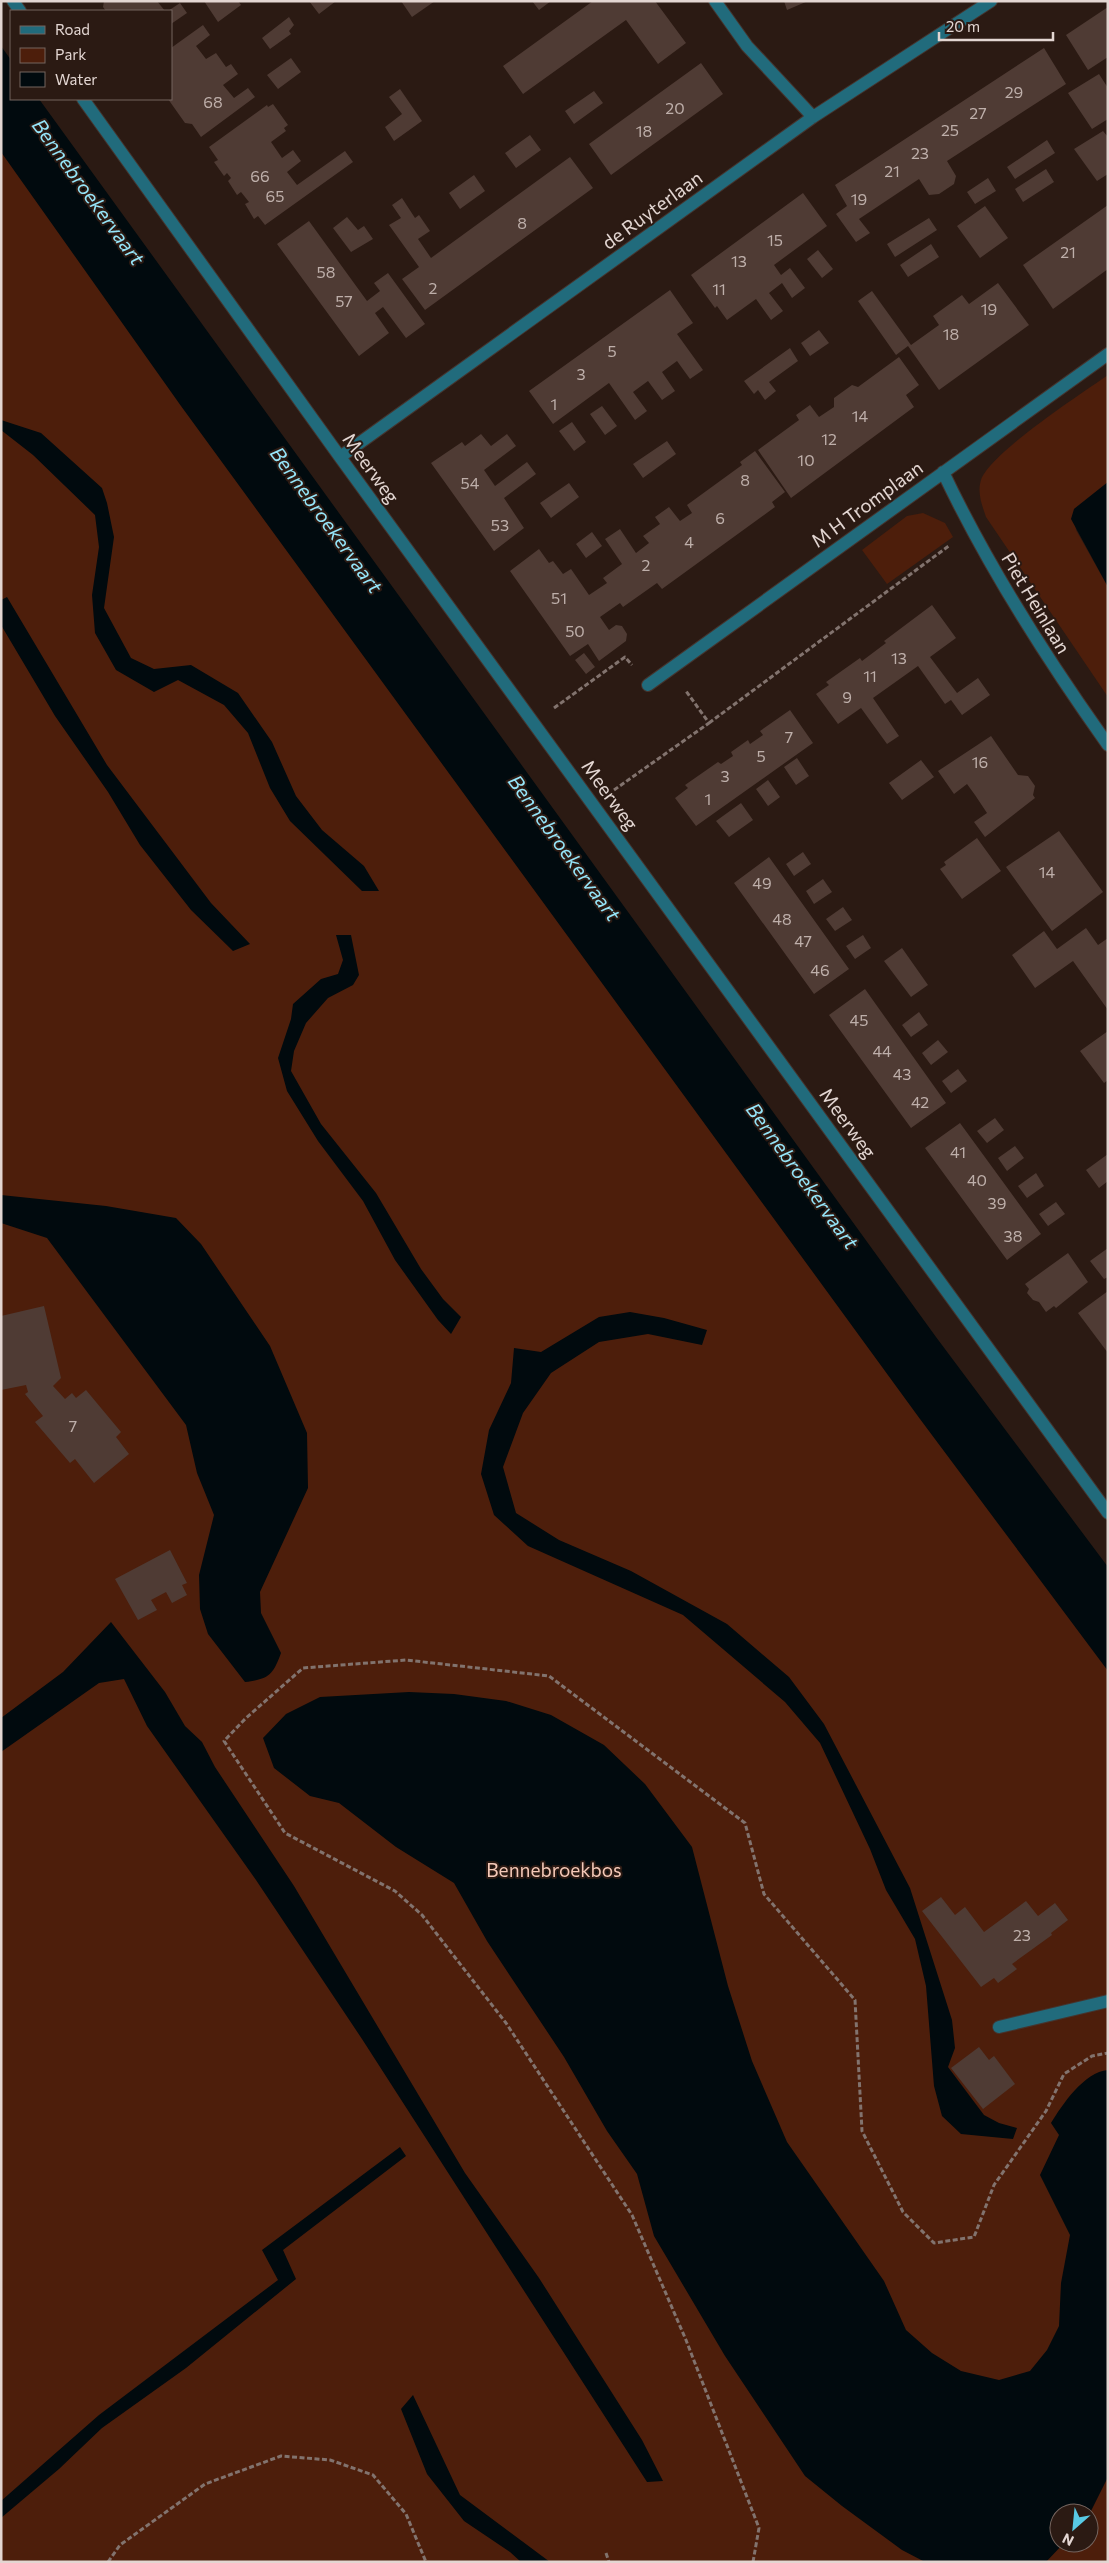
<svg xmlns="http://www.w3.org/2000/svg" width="1109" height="2563" viewBox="0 0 1109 2563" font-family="Commissioner,sans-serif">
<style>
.green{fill:#4d1e0b;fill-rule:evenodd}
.water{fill:#010a0e}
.building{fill:#4f3b34}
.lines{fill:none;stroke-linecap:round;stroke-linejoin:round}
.minor-casing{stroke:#45342e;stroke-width:14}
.path{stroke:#82736e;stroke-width:3;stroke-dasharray:5 2.5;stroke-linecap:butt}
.minor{stroke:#216b7c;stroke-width:12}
.labels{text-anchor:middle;stroke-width:4;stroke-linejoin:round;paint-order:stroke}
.number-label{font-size:16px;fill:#beafaa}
.street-label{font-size:19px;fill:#e3d6d2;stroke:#2b1a13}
.park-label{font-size:19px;fill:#f4c9b8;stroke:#2b1a13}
.water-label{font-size:20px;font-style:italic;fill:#96e5f9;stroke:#2b1a13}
</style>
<rect width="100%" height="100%" fill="#2b1a13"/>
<path class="green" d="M1,90L1108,1610V2562H1ZM1059,2513H1089V2543H1059Z
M1108,375V482L1074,509L1076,530L1108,587V697L986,517C982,505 977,493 981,480C990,453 1081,394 1108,375Z
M923,513L945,523L953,537L887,584L862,550L907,516Z"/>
<path class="water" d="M1,46L11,60V99H39L936,1337L1108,1567V1671L920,1419L181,406L1,152Z
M1,420L41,433L102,488L107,503L114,537L104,608L131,658L154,669L191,665L238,693L272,742L296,796L322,830L364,866L379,891H362L290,821L270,788L248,733L224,705L178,680L154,692L116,670L95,633L92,595L99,547L95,515L33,455L1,430Z
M1108,482V587L1071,519L1074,509Z
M7,597L107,765L211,903L250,944L233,951L191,910L140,845L108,792L55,716L1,625V600Z
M336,935H351L359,975L353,985L328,998L306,1023L294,1051L291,1071L321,1124L376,1193L421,1269L443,1299L461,1317L451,1334L438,1320L395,1260L363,1201L318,1141L287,1091L278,1058L291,1019L293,1004L321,979L338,974L343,960Z
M1,1195L106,1206L176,1218L201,1244L270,1346L307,1433L308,1488L260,1592L261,1613L281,1653C273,1675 269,1679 245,1682L208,1634L200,1609L199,1575L214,1515L197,1473L186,1425L47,1238L1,1223Z
M630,1312L664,1318L707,1330L702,1345L648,1334L599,1342L551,1373L523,1413L503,1467L516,1513L559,1540L631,1571L727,1624L789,1677L824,1724L910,1888L952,2020L955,2048L948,2067L984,2115L999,2123L1017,2128L1013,2139L961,2134L942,2116L934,2086L926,1986L915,1939L886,1890L870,1849L820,1743L785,1702L683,1615L528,1546L494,1515L481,1474L489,1430L511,1383L514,1348L541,1352L599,1317Z
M111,1622L165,1692L185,1726L202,1742L215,1767L294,1886L465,2173L539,2278L642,2440L663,2481L647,2482L362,2039L256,1880L147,1726L124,1679L99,1683L1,1752V1718L63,1672Z
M409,1692L454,1694L506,1701L551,1715L604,1745L645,1784L692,1847L728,1986L752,2061L787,2142L884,2281L906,2330L932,2353L961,2371L999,2380L1030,2371L1047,2350L1059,2326L1061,2283L1070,2235L1040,2175L1059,2135L1051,2123C1062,2105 1084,2072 1108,2070V2477L1089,2515V2513H1059V2543H1064L1046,2562H925L902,2550L842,2506L805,2476L725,2356L654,2236L637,2174L607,2131L564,2057L487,1941L454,1883L396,1847L339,1803L310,1796L274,1768L263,1738L286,1714L320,1697Z
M400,2147L406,2156L283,2250L296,2279L186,2368L102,2428L59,2469L1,2518V2501L99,2415L278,2280L262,2250Z
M413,2395L460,2495L550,2562H521L510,2552L464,2521L427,2474L401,2409Z"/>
<path class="building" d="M104,1H157L165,11H106L103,7Z
M204,1H238L241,5L218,22Z
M309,1H336L319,14Z
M401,1H435L412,17Z
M532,1H551L539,10Z
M593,1H655L686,43L658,64L626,20L523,94L503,66Z
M784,1H808L787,10Z
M180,3L187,13L171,24V11H168Z
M1108,7V57L1088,70L1066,35Z
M289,17L294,25L289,31L291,34L270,49L262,38Z
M203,25L210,35L196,46L206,59L216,53L226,67L231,64L238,74L223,85L234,98L248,88L255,97L201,137L192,124L185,123L168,99H171V48Z
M1044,48L1066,84L947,161L956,176L954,184L939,194L929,195L919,179L859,219L870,233L856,242L836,214L847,206L835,185Z
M291,58L301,72L278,89L267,75Z
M701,63L723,94L611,175L589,144Z
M1099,74L1108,88V119L1092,129L1068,93Z
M400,89L422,121L394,141L385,127L402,114L389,97Z
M594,91L603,103L574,124L565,111Z
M273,104L288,125L284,128L286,131L271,142L282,158L293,150L301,161L287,172L297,185L345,151L353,162L265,225L258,216L254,219L245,204L249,202L241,192L237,195L228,181L231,178L227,173L224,176L214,162L218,160L209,147L267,105L268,107Z
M1103,131L1108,137V174L1097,181L1074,149Z
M530,135L541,150L516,168L505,153Z
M1047,140L1055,153L1015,179L1007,167Z
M570,157L593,188L425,310L402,279L419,267L389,225L401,218L392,205L402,198L415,218L419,215L430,231L418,239L431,258Z
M1046,169L1054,182L1023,202L1015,189Z
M474,175L485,191L460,209L449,193Z
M988,178L996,191L975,204L967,192Z
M803,193L827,226L774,265L781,275L790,268L805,288L792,298L782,283L769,293L783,311L771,320L756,299L727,320L717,306L715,308L691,275Z
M1108,205V269L1053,309L1023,265Z
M985,206L1008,238L980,258L957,226Z
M347,217L358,230L364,226L373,239L351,252L333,228Z
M929,218L937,230L895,257L887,244Z
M309,221L367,301L380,291L374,283L388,273L425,324L406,338L383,307L375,313L389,333L359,356L277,244Z
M931,244L939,257L908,277L900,265Z
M818,250L833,269L822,278L807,259Z
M998,283L1029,325L939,390L908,346L896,355L858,301L872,291L911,345L939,325L933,316L962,295L969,304Z
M670,290L693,323L677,334L703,370L690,379L677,361L662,372L675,391L662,400L648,381L633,392L647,411L635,420L609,383L553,424L529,391Z
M819,330L829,343L810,356L801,343Z
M790,348L798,361L769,382L776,391L765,400L758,390L754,394L744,381Z
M899,357L919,385L906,395L914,407L791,498L758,450L799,420L796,415L810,405L819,417L834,407V398L852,385L858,387Z
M602,406L617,426L605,435L590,414Z
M572,422L586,442L574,451L559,431Z
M481,434L491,446L507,434L516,446L484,470L495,486L527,462L536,474L504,498L524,528L494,551L431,463L462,442L465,446Z
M667,441L676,454L643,478L633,464Z
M755,451L785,492L772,502L775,507L662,589L657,583L623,607L620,603L600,617L609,630L616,625L622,626L627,634L626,641L599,661L588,644L570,656L510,571L539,549L549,563L553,561L563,574L571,569L589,595L607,583L603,578L622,564L605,539L620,529L636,553L649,543L643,536L660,524L655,517L669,507L680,521L692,513L687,505L742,465L740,462Z
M569,483L579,497L551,518L540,503Z
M592,532L602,546L586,558L576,544Z
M932,605L956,638L930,657L957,693L978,678L990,695L962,715L951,700L945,704L918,666L873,698L899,736L887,744L861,708L838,724L816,694L829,685L826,682L860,658L862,661L886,643L884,641Z
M584,653L595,667L586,674L575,660Z
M790,710L813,743L696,826L675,798L688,788L685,785L718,762L721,764L733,756L731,752L748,740L750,744L763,735L760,731Z
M991,736L1018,775L1028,776L1035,786L1033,795L1035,798L985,837L974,822L987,813L975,795L967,784L954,794L938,771Z
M797,758L809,776L796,785L784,767Z
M921,760L934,777L902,800L889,783Z
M768,780L780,797L768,806L756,789Z
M741,803L753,820L729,837L716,821Z
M1059,831L1103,892L1052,931L1006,867Z
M977,838L1001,871L962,899L940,869L946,865L944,862Z
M803,852L811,864L794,876L786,864Z
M769,857L849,969L814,994L734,883Z
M823,879L832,892L814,904L806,891Z
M843,907L852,920L835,931L826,919Z
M1086,928L1098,945L1108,938V1010L1073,961L1035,988L1012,955L1044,931L1057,949Z
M863,935L871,948L855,959L846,946Z
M902,948L928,985L911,997L884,961Z
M865,989L946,1103L911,1128L829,1015Z
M919,1012L928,1025L911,1037L902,1025Z
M1108,1031V1080L1104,1083L1080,1051Z
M938,1040L948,1052L931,1065L922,1053Z
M958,1069L967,1081L951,1093L942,1081Z
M995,1118L1004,1130L987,1143L977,1131Z
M960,1123L1041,1234L1007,1260L925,1148Z
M1015,1146L1024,1158L1007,1171L998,1158Z
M1108,1154V1181L1099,1188L1086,1170Z
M1036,1173L1044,1186L1027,1198L1018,1186Z
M1056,1202L1065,1214L1048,1226L1039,1214Z
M1108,1248V1277L1104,1279L1090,1261Z
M1068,1253L1088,1282L1056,1308L1054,1306L1046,1312L1039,1302L1033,1300L1027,1293L1029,1289L1025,1284Z
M1108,1291V1353L1078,1313Z
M44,1306L61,1378L53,1386L65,1399L72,1393L76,1398L86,1390L121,1432L116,1437L129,1454L94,1483L75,1459L70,1463L35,1422L43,1416L25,1394L28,1392L26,1385L1,1390V1316Z
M170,1550L187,1583L182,1585L187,1595L172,1603L166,1592L151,1600L157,1610L138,1620L115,1579Z
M941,1897L955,1915L965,1907L984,1932L1026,1901L1038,1916L1055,1903L1068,1920L1051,1933L1052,1935L1012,1964L1017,1969L998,1983L994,1978L981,1987L922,1911Z
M979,2047L989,2060L994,2056L1015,2084L983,2109L951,2068Z"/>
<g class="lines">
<g class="minor-casing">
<path id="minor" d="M13,1L20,11
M715,1L747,46L813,117
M83,99L340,457L1108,1513
M340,457L813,117L991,1
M943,472C989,569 1046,658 1108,745
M648,685L1108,354
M999,2027L1108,2001"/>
</g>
<path class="path" d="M554,708L625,657L632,665
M709,723L950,545
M614,790L709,723L686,691
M606,2553L609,2562
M108,2562L120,2545L205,2484L281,2456L330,2460L373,2475L406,2514L426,2562
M753,2562L759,2528L686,2340L632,2215L506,2023L422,1915L395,1891L285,1833L224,1741L246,1718L303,1668L406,1660L549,1676L745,1823L764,1894L855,2000L862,2131L903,2212L934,2243L974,2237L994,2185L1046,2111L1064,2074L1092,2056L1108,2053"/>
<use href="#minor" class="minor"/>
</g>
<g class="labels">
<g class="number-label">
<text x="1014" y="98">29</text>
<text x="213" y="108">68</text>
<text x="675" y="114">20</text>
<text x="978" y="119">27</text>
<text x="950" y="136">25</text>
<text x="644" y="137">18</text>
<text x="920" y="159">23</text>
<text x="892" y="177">21</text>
<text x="260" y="182">66</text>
<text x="275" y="202">65</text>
<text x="859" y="205">19</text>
<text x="522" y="229">8</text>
<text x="775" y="246">15</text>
<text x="1068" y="258">21</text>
<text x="739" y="267">13</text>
<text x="326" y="278">58</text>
<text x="433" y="294">2</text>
<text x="719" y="295">11</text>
<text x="344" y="307">57</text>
<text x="989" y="315">19</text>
<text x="951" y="340">18</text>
<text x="612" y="357">5</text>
<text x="581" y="380">3</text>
<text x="554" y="410">1</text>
<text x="860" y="422">14</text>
<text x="829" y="445">12</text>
<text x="806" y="466">10</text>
<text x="745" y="486">8</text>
<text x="470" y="489">54</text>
<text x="720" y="524">6</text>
<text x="500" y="531">53</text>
<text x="689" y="548">4</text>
<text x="646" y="571">2</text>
<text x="559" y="604">51</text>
<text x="575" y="637">50</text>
<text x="899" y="664">13</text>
<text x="870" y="682">11</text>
<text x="847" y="703">9</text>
<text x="789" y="743">7</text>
<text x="761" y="762">5</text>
<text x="980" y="768">16</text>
<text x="725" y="782">3</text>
<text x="708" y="805">1</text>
<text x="1047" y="878">14</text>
<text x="762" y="889">49</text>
<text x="782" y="925">48</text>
<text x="803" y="947">47</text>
<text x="820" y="976">46</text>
<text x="859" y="1026">45</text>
<text x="882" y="1057">44</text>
<text x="902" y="1080">43</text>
<text x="920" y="1108">42</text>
<text x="958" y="1158">41</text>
<text x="977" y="1186">40</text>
<text x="997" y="1209">39</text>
<text x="1013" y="1242">38</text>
<text x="73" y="1432">7</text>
<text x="1022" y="1941">23</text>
</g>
<g class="street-label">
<text transform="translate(652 210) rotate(-36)" y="7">de Ruyterlaan</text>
<text transform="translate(371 468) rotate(54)" y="7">Meerweg</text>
<text transform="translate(867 504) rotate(-36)" y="7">M H Tromplaan</text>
<text transform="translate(1036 603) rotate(59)" y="7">Piet Heinlaan</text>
<text transform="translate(610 795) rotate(54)" y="7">Meerweg</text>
<text transform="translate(848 1123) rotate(54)" y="7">Meerweg</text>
</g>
<g class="park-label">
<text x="554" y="1877">Bennebroekbos</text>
</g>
<g class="water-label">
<text transform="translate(88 192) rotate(54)" y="7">Bennebroekervaart</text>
<text transform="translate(326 520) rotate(54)" y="7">Bennebroekervaart</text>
<text transform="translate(564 848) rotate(54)" y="7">Bennebroekervaart</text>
<text transform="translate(802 1176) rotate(54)" y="7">Bennebroekervaart</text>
</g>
</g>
<rect width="1109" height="2563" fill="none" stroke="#e3d6d2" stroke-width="5"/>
<rect x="10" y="10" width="162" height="90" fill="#2b1a13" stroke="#75655f"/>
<rect x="20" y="26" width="25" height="8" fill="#216b7c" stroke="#75655f"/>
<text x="55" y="35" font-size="15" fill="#e3d6d2">Road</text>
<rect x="20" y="48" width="25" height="15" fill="#4d1e0b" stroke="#75655f"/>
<text x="55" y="60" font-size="15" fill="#e3d6d2">Park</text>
<rect x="20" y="72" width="25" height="15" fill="#010a0e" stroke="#75655f"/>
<text x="55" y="85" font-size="15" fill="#e3d6d2">Water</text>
<g transform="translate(1074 2528) rotate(207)"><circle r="24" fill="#2b1a13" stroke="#75655f"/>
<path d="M0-4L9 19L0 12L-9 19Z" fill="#58c9e4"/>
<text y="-8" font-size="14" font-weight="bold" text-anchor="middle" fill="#e3d6d2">N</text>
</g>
<path d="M939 32v8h114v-8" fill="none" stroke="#e3d6d2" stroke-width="2.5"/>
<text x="946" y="32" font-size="15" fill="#e3d6d2" stroke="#2b1a13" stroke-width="4" paint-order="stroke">20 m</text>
</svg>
